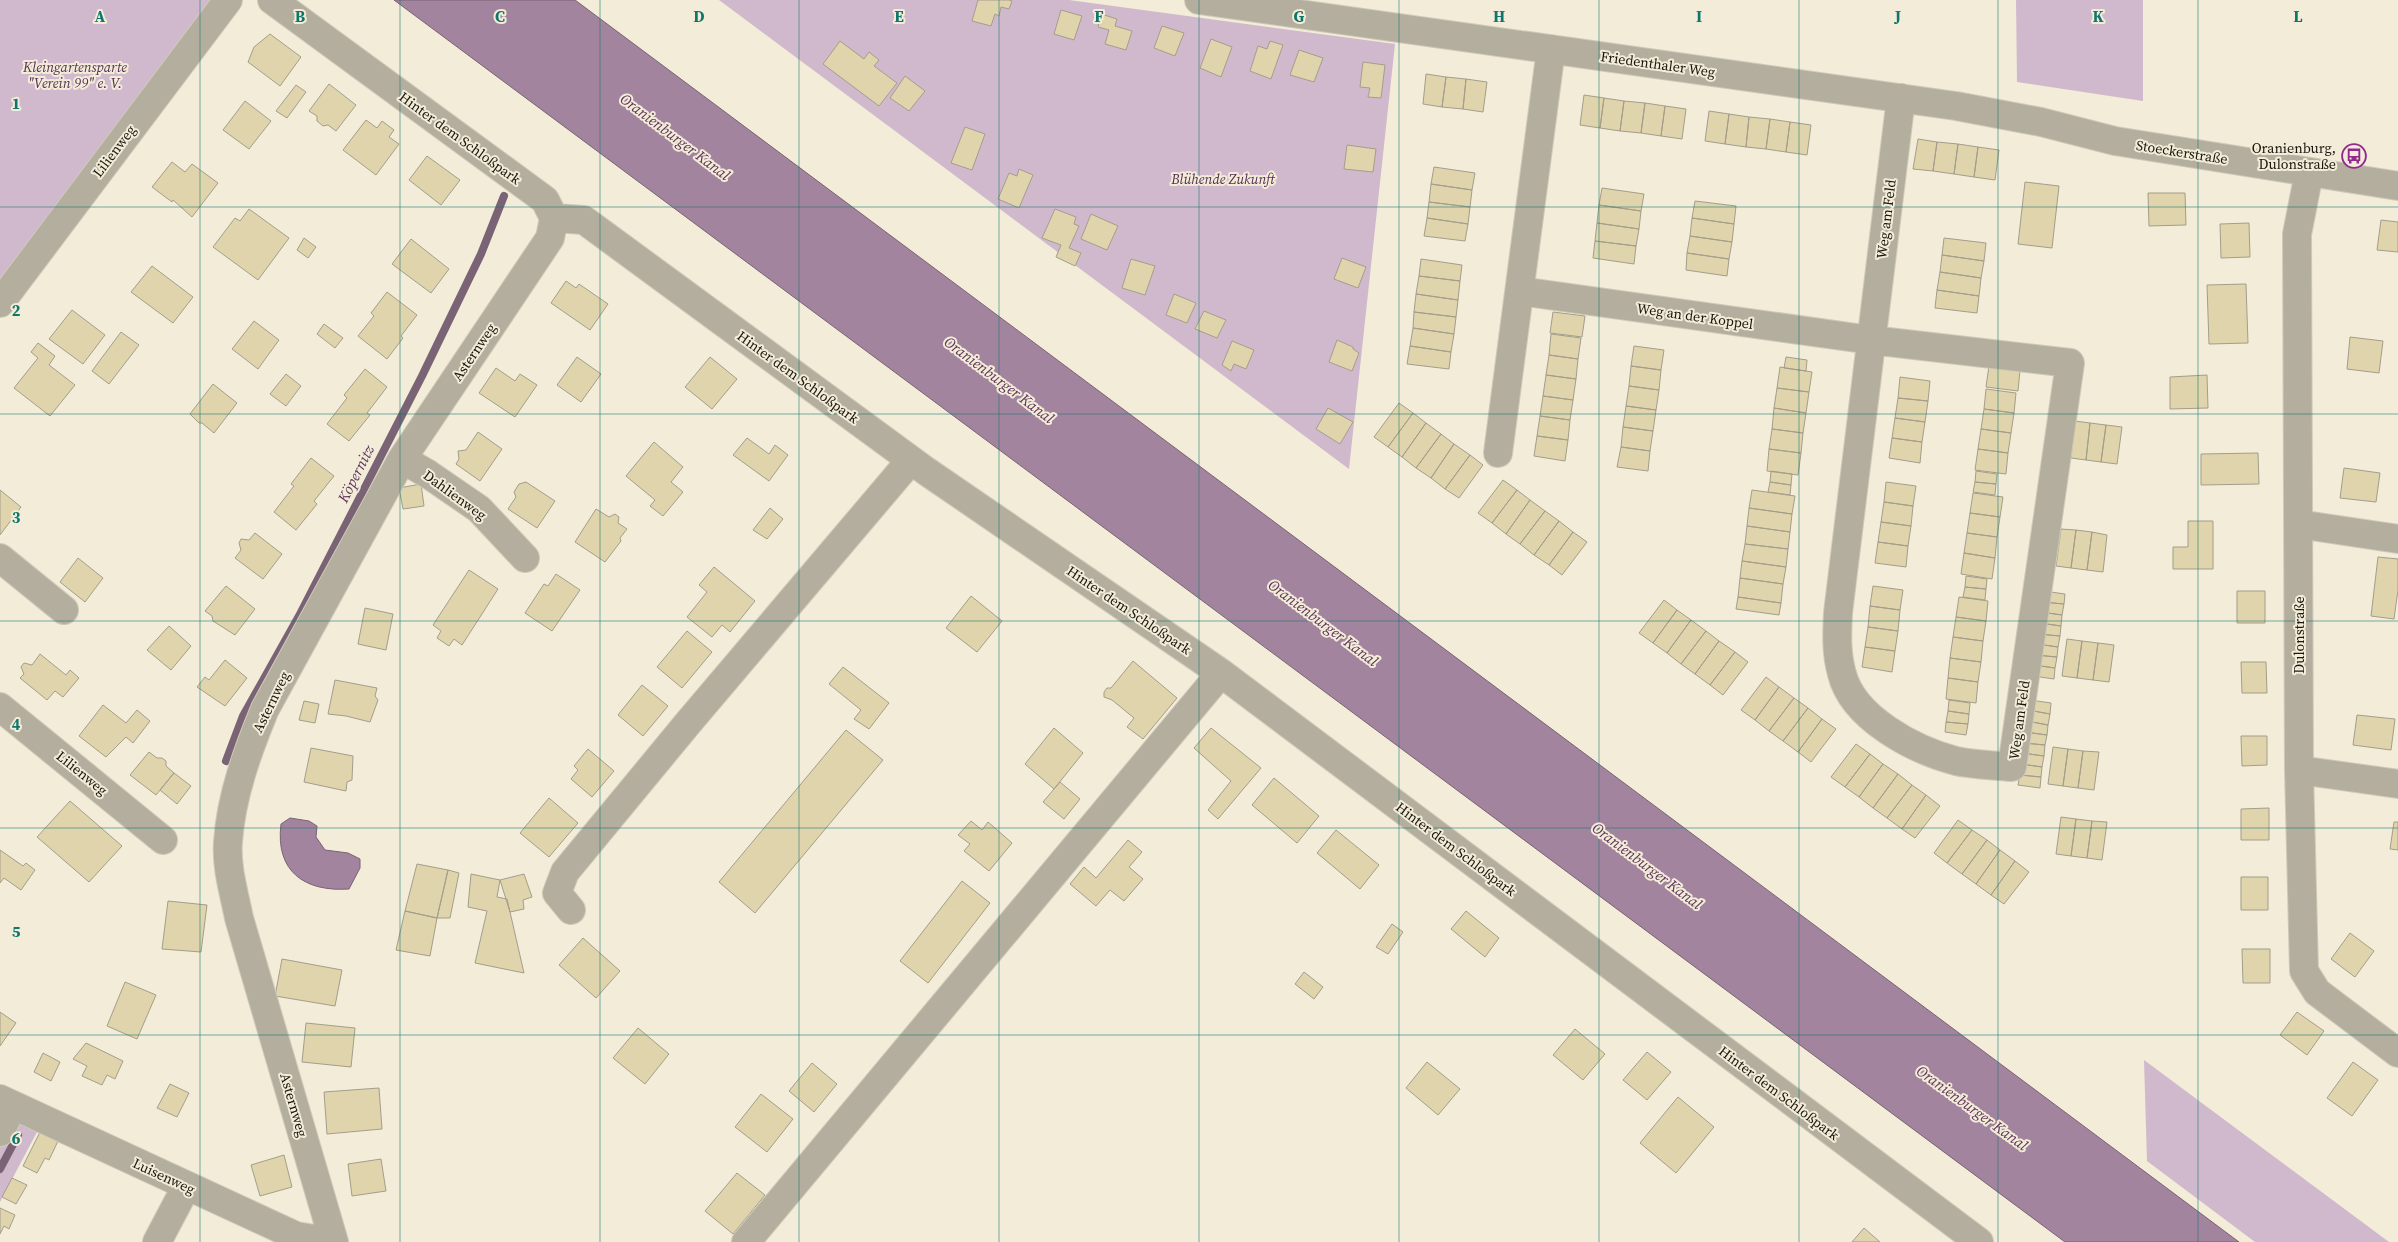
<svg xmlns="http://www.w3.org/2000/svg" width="2398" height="1242" viewBox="0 0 2398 1242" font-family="'Source Serif 4',serif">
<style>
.green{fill:#d0b9cd}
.water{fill:#a3849f;stroke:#796374}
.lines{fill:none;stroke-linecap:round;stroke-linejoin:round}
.stream{stroke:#796374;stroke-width:8}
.building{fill:#e0d4ad;stroke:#a39e8b}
.minor-casing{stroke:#cfcab8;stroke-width:30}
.minor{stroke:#b3ae9e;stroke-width:28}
.grid{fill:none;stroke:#0f766e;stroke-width:1;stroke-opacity:0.55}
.labels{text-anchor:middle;stroke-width:4;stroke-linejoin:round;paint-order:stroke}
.street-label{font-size:14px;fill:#18160f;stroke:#f2ecd8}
.park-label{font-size:14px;font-style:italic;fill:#572e54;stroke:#f2ecd8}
.poi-label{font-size:14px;fill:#18160f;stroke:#f2ecd8;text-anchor:end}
.water-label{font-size:15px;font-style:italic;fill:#5f355b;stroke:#f2ecd8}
.grid-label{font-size:16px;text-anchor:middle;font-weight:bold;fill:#0f766e;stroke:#f2ecd8;stroke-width:4;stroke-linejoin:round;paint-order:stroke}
</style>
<rect width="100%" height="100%" fill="#f2ecd8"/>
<path class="green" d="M0,0H227L0,297Z
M719,0H1069L1395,44L1349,469Z
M2016,0H2143V101L2017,82Z
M2144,1060L2389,1242H2255L2147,1161Z
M0,1091L47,1113L0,1202Z"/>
<path class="water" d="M394,0H575L2239,1242H2065Z
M290,818L309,821L317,826L316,837L325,850L348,853L360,859V868L349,889C305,892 275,872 281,824Z"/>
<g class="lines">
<path class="stream" d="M226,761L243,716L299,616L422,376L481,254L504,196
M0,1169L18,1135"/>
</g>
<path class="building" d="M978,0H1009L1012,1L1009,9L1001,7L999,16L995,14L991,26L972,21Z
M1061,10L1082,16L1074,40L1054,34Z
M1101,14L1117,19L1115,26L1132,31L1126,50L1105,44L1109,30L1098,27Z
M1162,26L1184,33L1175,56L1154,48Z
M270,34L301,57L280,86L248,62L254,47Z
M1211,39L1232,47L1221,77L1200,68Z
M840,41L864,59L869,52L879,60L874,66L897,83L879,106L823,64Z
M1270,41L1283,45L1271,79L1250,71L1258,46L1267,49Z
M1299,50L1323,58L1314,82L1290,75Z
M1363,62L1385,65L1381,98L1368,97L1370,88L1360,87Z
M1426,74L1446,77L1442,107L1423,104Z
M905,76L925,91L909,111L890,98Z
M1446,77L1466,79L1463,109L1442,107Z
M1466,79L1487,82L1483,112L1463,109Z
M329,84L356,105L336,131L328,125L323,126L317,121V116L309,111Z
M296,85L306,92L287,118L276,111Z
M1584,95L1604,98L1600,128L1580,125Z
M1604,98L1624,101L1620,131L1600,128Z
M245,101L271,121L249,149L223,130Z
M1624,101L1645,103L1641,133L1620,131Z
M1645,103L1665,106L1661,136L1641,133Z
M1665,106L1686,109L1682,139L1661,136Z
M1709,111L1729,114L1725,144L1705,141Z
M1729,114L1749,117L1746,147L1725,144Z
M1749,117L1770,119L1766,149L1746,147Z
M1770,119L1790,122L1786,152L1766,149Z
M366,120L377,128L382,121L394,130L389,137L399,144L376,175L343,150Z
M1790,122L1811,125L1807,155L1786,152Z
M965,127L985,134L972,170L951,163Z
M1918,139L1937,142L1933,171L1913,169Z
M1937,142L1958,144L1954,174L1933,171Z
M1958,144L1978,147L1974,177L1954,174Z
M1347,145L1376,149L1373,172L1344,169Z
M1978,147L1999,150L1995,180L1974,177Z
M427,156L460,180L441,205L409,180Z
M172,162L185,172L192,164L218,183L192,217L173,200L172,202L152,187Z
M1434,167L1475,173L1472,190L1431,184Z
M1019,169L1033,175L1019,208L998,199L1009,173L1017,176Z
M2025,182L2059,186L2052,248L2018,244Z
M1431,184L1472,190L1470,207L1429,202Z
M1602,188L1644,194L1641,211L1599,205Z
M2148,193H2185L2186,225L2149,226Z
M1695,201L1736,206L1734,224L1692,218Z
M1429,202L1470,207L1468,224L1427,218Z
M1599,205L1641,211L1639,229L1597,223Z
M249,209L289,238L258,280L213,247L235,218L240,221Z
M1055,209L1076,217L1074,224L1079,226L1069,248L1081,253L1075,266L1056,257L1061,245L1042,238Z
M1091,214L1118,226L1107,250L1081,239Z
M1427,218L1468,224L1465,241L1424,236Z
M1692,218L1734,224L1732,242L1690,236Z
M2381,220L2398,222V252L2377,250Z
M1597,223L1639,229L1636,246L1595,241Z
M2249,223L2250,257L2221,258L2220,224Z
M1690,236L1732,242L1729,259L1687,253Z
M304,238L316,247L308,258L297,250Z
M1944,238L1986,243L1984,261L1942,255Z
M411,239L449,269L431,293L392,264Z
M1595,241L1636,246L1634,264L1593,258Z
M1687,253L1729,259L1727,276L1686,270Z
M1942,255L1984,261L1981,278L1940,272Z
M1342,258L1366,267L1358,288L1334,279Z
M1131,259L1155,266L1145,295L1122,288Z
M1421,259L1462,265L1460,281L1419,276Z
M152,266L193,297L173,323L131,292Z
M1940,272L1981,278L1979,296L1937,290Z
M1419,276L1460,281L1458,300L1416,294Z
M566,281L576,288L579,284L608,304L590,330L551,303Z
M2246,284L2248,343L2209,344L2207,285Z
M1937,290L1979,296L1977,313L1935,308Z
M387,292L417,315L401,336L403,338L387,359L358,336L374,316L371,313Z
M1174,294L1196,303L1187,323L1166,315Z
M1416,294L1458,300L1456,317L1414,312Z
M72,310L105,335L83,364L49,339Z
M1204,311L1226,320L1217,338L1195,329Z
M1414,312L1456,317L1454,334L1413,328Z
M1553,312L1585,316L1582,337L1550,333Z
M254,321L279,340L258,369L232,349Z
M324,324L343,338L335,348L317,334Z
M1413,328L1454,334L1451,352L1410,346Z
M121,332L139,345L109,384L92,371Z
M1551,334L1581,338L1578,359L1549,355Z
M2350,337L2383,341L2379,373L2347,369Z
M1337,340L1353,347V349L1359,353L1352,371L1329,362Z
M1232,341L1254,350L1246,369L1234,364L1231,371L1222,365Z
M38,343L55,356L49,365L75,385L50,416L14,388L38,358L31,352Z
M1410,346L1451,352L1449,369L1407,364Z
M1634,346L1664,350L1661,370L1631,366Z
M1549,355L1578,359L1576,379L1546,375Z
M577,357L601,374L581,402L557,385Z
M710,357L737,379L712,409L685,387Z
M1786,357L1807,360L1806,371L1784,368Z
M1631,366L1661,370L1659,390L1629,386Z
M1989,366L2020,370L2018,391L1986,387Z
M1780,367L1812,372L1809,392L1777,388Z
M496,368L515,381L520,374L537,385L515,417L479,393Z
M365,369L387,387L367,413L370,415L349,441L327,424L347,398L344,395Z
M286,374L301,386L286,406L270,394Z
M1546,375L1576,379L1573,400L1543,396Z
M2207,375L2208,408L2170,409V377Z
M1900,377L1930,381L1928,401L1898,398Z
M213,384L237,403L214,433L202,423H199L190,414Z
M1629,386L1659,390L1656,410L1626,406Z
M1777,388L1809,392L1806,413L1774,408Z
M1986,389L2016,393L2014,413L1984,409Z
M1543,396L1573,400L1570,420L1540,416Z
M1898,398L1928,401L1925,422L1895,418Z
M1399,403L1413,413L1388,447L1374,437Z
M1626,406L1656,410L1653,431L1623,427Z
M1328,408L1353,422L1340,444L1316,429Z
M1774,408L1806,413L1803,433L1772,429Z
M1984,409L2014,413L2011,433L1981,429Z
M1413,413L1426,423L1402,457L1388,447Z
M1540,416L1570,420L1568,440L1537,436Z
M1895,418L1925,422L1922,442L1892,438Z
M2075,421L2090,423L2086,460L2071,458Z
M1426,423L1441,434L1416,468L1402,457Z
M2090,423L2106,425L2101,462L2086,460Z
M2106,425L2122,427L2117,464L2101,462Z
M1623,427L1653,431L1650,451L1621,447Z
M1772,429L1803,433L1801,453L1769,449Z
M1981,429L2011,433L2008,453L1978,449Z
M478,432L502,449L480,481L456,464L459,459L458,451L466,450Z
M1441,434L1454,444L1431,478L1416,468Z
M1537,436L1568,440L1565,461L1534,456Z
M747,438L769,454L775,445L788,455L769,481L733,455Z
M1892,438L1922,442L1920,463L1889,458Z
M654,442L683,467L671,482L683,492L663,516L650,506L655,500L626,476Z
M1454,444L1470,455L1445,489L1431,478Z
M1621,447L1650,451L1648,471L1617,467Z
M1769,449L1801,453L1798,475L1767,471Z
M1978,449L2008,453L2006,474L1975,470Z
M2258,453L2259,484L2201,485V454Z
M1470,455L1483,465L1459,498L1445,489Z
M311,458L334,476L314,501L317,504L296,530L274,512L294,486L291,484Z
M2344,468L2380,473L2376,502L2340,498Z
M1771,471L1792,474L1791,485L1770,482Z
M1976,471L1997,474L1996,484L1975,482Z
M1503,480L1517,490L1492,523L1478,513Z
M526,482L555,501L537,528L508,509L516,497L514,492L519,484Z
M1770,482L1791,485L1790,495L1768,492Z
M1886,482L1916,486L1913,506L1884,502Z
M1975,482L1996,484L1995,495L1973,492Z
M421,484L424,506L403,509L399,488Z
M0,490L21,507L0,535Z
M1517,490L1530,500L1506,534L1492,523Z
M1752,490L1795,496L1792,514L1749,508Z
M1973,493L2003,497L2000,517L1970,513Z
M1530,500L1545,511L1520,544L1506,534Z
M1884,502L1913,506L1911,526L1881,522Z
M770,508L783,519L767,539L753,530Z
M1749,508L1792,514L1790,532L1747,526Z
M596,509L609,517L615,514L619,517L618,523L627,529L620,538L621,541L605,562L575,542Z
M1545,511L1559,521L1534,555L1520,544Z
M1970,513L2000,517L1997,537L1967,533Z
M1559,521L1573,532L1549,565L1534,555Z
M2188,521H2213V569H2173V547H2188Z
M1881,522L1911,526L1908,546L1878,542Z
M1747,526L1790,532L1788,549L1745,544Z
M2061,529L2076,530L2071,568L2056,566Z
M2076,530L2092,532L2087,570L2071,568Z
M1573,532L1587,542L1562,575L1549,565Z
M2092,532L2107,535L2103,572L2087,570Z
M255,533L282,554L263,579L235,558L241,550L239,543L241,539L249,540Z
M1967,533L1997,537L1995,558L1964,553Z
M1878,542L1908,546L1906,567L1875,563Z
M1745,544L1788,549L1786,567L1742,561Z
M1964,553L1995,558L1992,579L1961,574Z
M2378,557L2398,559V590L2394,619L2371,616Z
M78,558L103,578L85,602L60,582Z
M1742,561L1786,567L1783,584L1740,578Z
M714,567L755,601L730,632L722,625L712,637L687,617L707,592L699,585Z
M469,570L498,589L462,645L454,639L449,646L437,638L441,631L433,625Z
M556,574L580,590L552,631L525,613L544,584L548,586Z
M1966,576L1987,579L1986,589L1965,587Z
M1740,578L1783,584L1781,603L1738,597Z
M226,586L255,609L235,635L213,621L212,616L205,611Z
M1873,586L1903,590L1900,610L1870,606Z
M1965,587L1986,589L1985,600L1963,597Z
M2044,591L2065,594L2064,604L2042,602Z
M2237,591H2265V623H2237Z
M971,596L1002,621L977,652L946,628Z
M1738,597L1781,603L1779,615L1736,609Z
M1959,597L1988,601L1986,621L1956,617Z
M1664,600L1677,610L1653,643L1639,633Z
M2042,602L2064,604L2062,615L2041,612Z
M1870,606L1900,610L1898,631L1868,627Z
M365,608L393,614L386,650L358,644Z
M1677,610L1691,620L1667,653L1653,643Z
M2041,612L2062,615L2061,626L2040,623Z
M1956,617L1986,621L1983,641L1953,637Z
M1691,620L1706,631L1681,664L1667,653Z
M2040,623L2061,626L2060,636L2038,634Z
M169,626L191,646L171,670L147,650Z
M1868,627L1898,631L1895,651L1865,647Z
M687,631L712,652L682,688L657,667Z
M1706,631L1719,641L1695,674L1681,664Z
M2038,634L2060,636L2058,647L2037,644Z
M1953,637L1983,641L1981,662L1950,658Z
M2067,639L2082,641L2077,678L2062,676Z
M1719,641L1735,652L1710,685L1695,674Z
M2082,641L2098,643L2093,680L2077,678Z
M2098,643L2114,645L2109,682L2093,680Z
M2037,644L2058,647L2057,657L2035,655Z
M1865,647L1895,651L1892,672L1862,667Z
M1735,652L1748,662L1723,695L1710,685Z
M40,654L66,675L70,670L79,678L63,697L55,691L47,700L20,678L24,674L21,667L24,663L32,665Z
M2035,655L2057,657L2055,668L2034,665Z
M1950,658L1981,662L1978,682L1948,678Z
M225,660L247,678L225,706L197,687L205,677L209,680Z
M1133,661L1177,698L1143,739L1127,727L1134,718L1112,700L1104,697V692L1107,688H1111Z
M2241,662H2266L2267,693H2242Z
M2034,665L2055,668L2054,679L2033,676Z
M843,667L889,703L869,729L854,719L861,710L829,684Z
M1766,677L1779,687L1755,720L1741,710Z
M1948,678L1978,682L1976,703L1946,699Z
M335,680L377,688L375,696L378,700L370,722L346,716L328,714Z
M642,685L668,706L643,736L618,715Z
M1779,687L1794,698L1769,731L1755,720Z
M1794,698L1808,708L1783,741L1769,731Z
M1949,700L1970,703L1969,714L1948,711Z
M2030,700L2051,703L2050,714L2028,710Z
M304,701L319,704L315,723L299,720Z
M103,705L126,723L137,710L150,721L133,743L126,737L106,757L79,736Z
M1808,708L1822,719L1798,752L1783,741Z
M2028,710L2050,714L2048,725L2027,721Z
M1948,711L1969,714L1968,724L1946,722Z
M2357,715L2395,719L2391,750L2353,745Z
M1822,719L1836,729L1811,762L1798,752Z
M2027,721L2048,725L2047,735L2025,732Z
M1946,722L1968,724L1966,735L1945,732Z
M1054,728L1083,753L1054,789L1025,764Z
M1211,728L1261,768L1218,819L1208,810L1231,781L1194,748Z
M846,730L883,760L755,913L719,882Z
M2025,732L2047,735L2045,745L2024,743Z
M2241,736H2267V765L2242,766Z
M2024,743L2045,745L2044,756L2022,753Z
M1856,744L1870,754L1845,787L1831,777Z
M2053,747L2068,749L2063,786L2048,784Z
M311,748L353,756L352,780L347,782L346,791L304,782Z
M588,749L614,771L592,797L571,779L578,770L574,766Z
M2068,749L2083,751L2078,788L2063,786Z
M2083,751L2099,752L2094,790L2078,788Z
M149,752L157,758H162L166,761V766L174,773L156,795L130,775Z
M2022,753L2044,756L2042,767L2021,764Z
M1870,754L1883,764L1859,797L1845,787Z
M1883,764L1898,774L1873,808L1859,797Z
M2021,764L2042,767L2041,777L2020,775Z
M174,773L191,786L177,804L160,790Z
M1898,774L1912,785L1887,818L1873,808Z
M2020,775L2041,777L2040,788L2018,785Z
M1274,778L1319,816L1297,843L1252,805Z
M1060,782L1080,799L1064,819L1043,802Z
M1912,785L1926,795L1902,829L1887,818Z
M1926,795L1940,806L1915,838L1902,829Z
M549,798L578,823L549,857L520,833Z
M70,801L122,846L89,882L37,837Z
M2269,808V840H2241V809Z
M2061,817L2076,819L2071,856L2056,854Z
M2076,819L2092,821L2087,858L2071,856Z
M1958,820L1972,830L1947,863L1934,853Z
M971,821L982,830L988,822L1012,843L989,871L964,851L970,844L958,835Z
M2092,821L2107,822L2102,860L2087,858Z
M2394,822H2398V850L2390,849Z
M1336,830L1379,865L1360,889L1317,853Z
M1972,830L1987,840L1962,874L1947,863Z
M1128,840L1142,852L1129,867L1143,879L1124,901L1110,890L1096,906L1070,884L1084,867L1096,878Z
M1987,840L2000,850L1976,884L1962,874Z
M0,850L23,866L26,863L35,870L21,890L4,878L0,883Z
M2000,850L2015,861L1991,895L1976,884Z
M2015,861L2029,872L2004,904L1991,895Z
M417,864L448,870L437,918L405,911Z
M448,870L459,873L450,918H437Z
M471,874L500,880L497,897L507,899L524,973L475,963L487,911L468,907Z
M524,874L532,897L523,900L524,909L510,912L500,880Z
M2241,877H2268V910H2241Z
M962,881L990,903L928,983L900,961Z
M168,901L207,905L201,952L162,949Z
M405,911L437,918L430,956L396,950Z
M1466,911L1499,938L1485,957L1451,929Z
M1392,924L1403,932L1388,954L1376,947Z
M2350,933L2374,951L2355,977L2331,959Z
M583,938L620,971L596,998L559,965Z
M2242,949H2270V983H2243Z
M282,959L342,970L335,1006L275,996Z
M1304,972L1323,987L1314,999L1295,984Z
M125,982L156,995L137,1039L107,1026Z
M0,1012L16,1023L0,1046Z
M2297,1012L2324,1031L2307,1055L2280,1035Z
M306,1023L355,1028L351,1067L302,1062Z
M638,1028L669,1054L645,1084L613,1058Z
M1575,1029L1605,1054L1583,1080L1553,1055Z
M86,1043L123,1061L115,1079L107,1075L102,1085L82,1076L87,1066L73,1059Z
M1647,1052L1671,1072L1647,1100L1623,1080Z
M43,1053L60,1062L51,1081L34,1072Z
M1427,1062L1460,1089L1438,1115L1406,1088Z
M2353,1062L2378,1080L2352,1116L2327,1098Z
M812,1063L837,1084L814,1112L789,1091Z
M170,1084L189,1093L177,1117L157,1108Z
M379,1088L382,1129L327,1134L324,1092Z
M761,1094L793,1119L767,1152L735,1127Z
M1678,1097L1714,1127L1676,1173L1640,1143Z
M40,1132L58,1141L49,1160L45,1158L37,1173L23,1166Z
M284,1155L292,1187L260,1196L251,1165Z
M381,1159L386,1191L352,1196L348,1164Z
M737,1173L765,1195L733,1234L705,1211Z
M12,1178L27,1185L16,1204L2,1197Z
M0,1208L15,1215L9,1229L4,1226L0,1234Z
M1864,1228L1880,1242H1852Z"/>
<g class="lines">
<g class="minor-casing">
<path id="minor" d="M272,0L545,200L554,218L584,220L926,471L1221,673L1979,1242
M1199,0L1956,106L2041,122L2115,141L2398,186
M2309,173L2297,234L2299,770L2304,971L2317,992L2398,1053
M1520,291L1871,340L2070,363L2012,767C1994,765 1974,765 1956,761C1914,750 1853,718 1842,674C1836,653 1837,634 1838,613L1901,98
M0,303L228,0
M1498,453L1551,49
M402,459L428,474L479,509L525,558
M2298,524L2398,539
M0,558L64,610
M0,707L163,840
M2299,770L2398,784
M571,910L557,893L565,872L688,723L911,460
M0,1099L296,1236L314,1239L331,1233
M0,1132L13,1105
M157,1242L186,1187
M334,1242L239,918C234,893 226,867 228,842C231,796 248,750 265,709L402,459L550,238L554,218
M746,1242L1221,673"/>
</g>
<use href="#minor" class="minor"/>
</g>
<path class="grid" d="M200,0V1242M400,0V1242M600,0V1242M799,0V1242M999,0V1242M1199,0V1242M1399,0V1242M1599,0V1242M1799,0V1242M1998,0V1242M2198,0V1242M0,207H2398M0,414H2398M0,621H2398M0,828H2398M0,1035H2398"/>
<defs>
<g id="bus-ring" transform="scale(1.25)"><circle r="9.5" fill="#f2ecd8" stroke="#93298d" stroke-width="1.5"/><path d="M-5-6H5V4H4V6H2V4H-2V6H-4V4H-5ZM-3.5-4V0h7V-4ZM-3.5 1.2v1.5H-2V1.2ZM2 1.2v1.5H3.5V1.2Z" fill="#93298d"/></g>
</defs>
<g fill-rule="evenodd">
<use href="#bus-ring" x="2354" y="156"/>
</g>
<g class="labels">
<g class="street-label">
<text transform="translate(1658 64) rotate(8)" y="5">Friedenthaler Weg</text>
<text transform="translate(460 138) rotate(36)" y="5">Hinter dem Schloßpark</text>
<text transform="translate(114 151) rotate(-53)" y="5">Lilienweg</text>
<text transform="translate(2182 152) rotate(9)" y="5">Stoeckerstraße</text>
<text transform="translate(1886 219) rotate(-83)" y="5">Weg am Feld</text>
<text transform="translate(1695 316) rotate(8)" y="5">Weg an der Koppel</text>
<text transform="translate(474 352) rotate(-56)" y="5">Asternweg</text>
<text transform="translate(798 377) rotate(36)" y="5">Hinter dem Schloßpark</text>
<text transform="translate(455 495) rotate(36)" y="5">Dahlienweg</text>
<text transform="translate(1129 610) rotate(34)" y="5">Hinter dem Schloßpark</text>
<text transform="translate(2299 635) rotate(-90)" y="5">Dulonstraße</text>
<text transform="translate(271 702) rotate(-64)" y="5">Asternweg</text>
<text transform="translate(2019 720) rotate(-82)" y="5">Weg am Feld</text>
<text transform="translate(82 773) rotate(39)" y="5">Lilienweg</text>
<text transform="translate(1456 849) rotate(37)" y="5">Hinter dem Schloßpark</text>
<text transform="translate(1779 1093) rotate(37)" y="5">Hinter dem Schloßpark</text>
<text transform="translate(294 1105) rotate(74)" y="5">Asternweg</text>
<text transform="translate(164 1176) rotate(25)" y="5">Luisenweg</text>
</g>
<g class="park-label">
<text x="75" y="72">Kleingartensparte<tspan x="75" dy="16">"Verein 99" e. V.</tspan></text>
<text x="1223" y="184">Blühende Zukunft</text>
</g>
<g class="poi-label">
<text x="2336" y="153">Oranienburg,<tspan x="2336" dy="16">Dulonstraße</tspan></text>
</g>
<g class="water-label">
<text transform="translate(675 137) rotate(37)" y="5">Oranienburger Kanal</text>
<text transform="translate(999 380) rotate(37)" y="5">Oranienburger Kanal</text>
<text transform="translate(356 474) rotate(-63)" y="5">Köpernitz</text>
<text transform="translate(1323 623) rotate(37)" y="5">Oranienburger Kanal</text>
<text transform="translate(1647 866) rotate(37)" y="5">Oranienburger Kanal</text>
<text transform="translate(1972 1108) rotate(36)" y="5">Oranienburger Kanal</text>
</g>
</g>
<g class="grid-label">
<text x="100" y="22">A</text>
<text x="300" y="22">B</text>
<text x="500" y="22">C</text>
<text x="699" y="22">D</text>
<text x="899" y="22">E</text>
<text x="1099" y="22">F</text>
<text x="1299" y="22">G</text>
<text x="1499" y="22">H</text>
<text x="1699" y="22">I</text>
<text x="1898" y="22">J</text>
<text x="2098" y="22">K</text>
<text x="2298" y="22">L</text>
<text x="16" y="109">1</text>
<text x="16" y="316">2</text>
<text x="16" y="523">3</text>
<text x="16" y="730">4</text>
<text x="16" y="937">5</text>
<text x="16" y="1144">6</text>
</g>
</svg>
